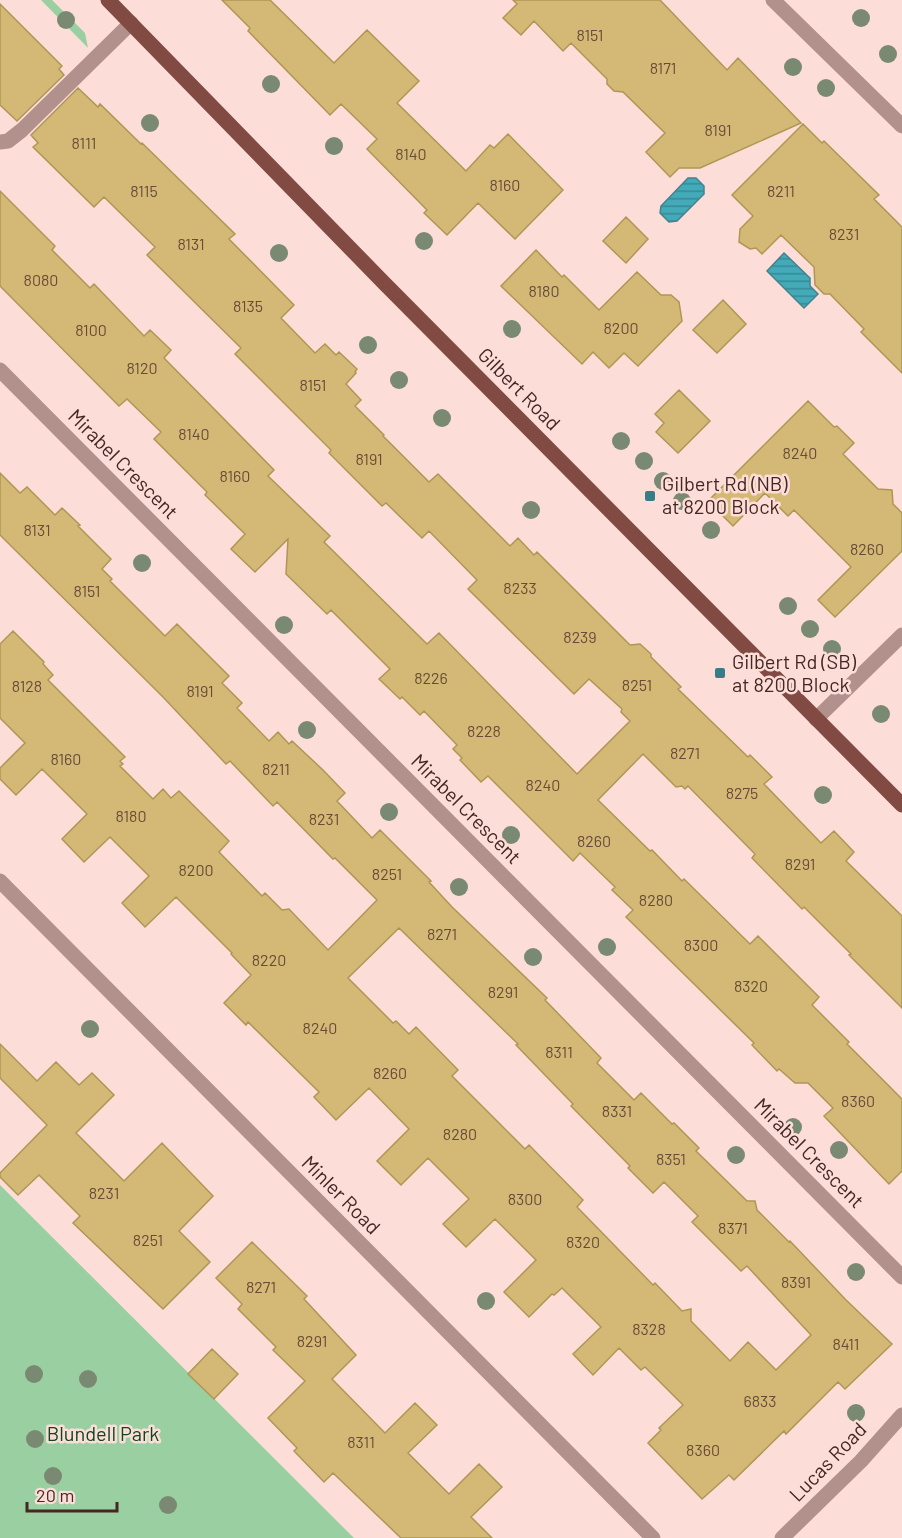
<svg xmlns="http://www.w3.org/2000/svg" width="902" height="1538" viewBox="0 0 902 1538" font-family="Barlow,sans-serif">
<style>
.green{fill:#9ad0a1}
.water{fill:url(#water-rules);stroke:#43838c;stroke-width:1.5}
.building{fill:#d4b976;stroke:#b09654;stroke-width:1.5;fill-rule:evenodd}
.lines{fill:none;stroke-linecap:round;stroke-linejoin:round}
.minor{stroke:#b2918c;stroke-width:15}
.major{stroke:#814a43;stroke-width:15}
.tree{fill:#7a8a72}
.poi-dot{fill:#367d87;stroke:#fdddd8;stroke-width:2}
.labels{text-anchor:middle;stroke-width:5;stroke-linejoin:round;paint-order:stroke}
.number-label{font-size:16px;fill:#684c38}
.street-label{font-size:20px;fill:#442723;stroke:#fdddd8}
.poi-label{font-size:20px;fill:#442723;stroke:#fdddd8;text-anchor:start}
.park-label{font-size:20px;fill:#0e471e;stroke:#fdddd8}
</style>
<defs>
<pattern id="water-rules" width="6" height="5" patternUnits="userSpaceOnUse" patternTransform="scale(1.5)"><rect width="6" height="5" fill="#42aab9"/><path d="M0 2.5h6" fill="none" stroke="#398a96"/></pattern>
</defs>
<rect width="100%" height="100%" fill="#fdddd8"/>
<path class="green" d="M41,0H52L85,33L88,48Z
M0,1185L354,1538H0Z"/>
<path class="water" d="M688,178H696L704,186V194L677,221L669,222L660,213L661,206Z
M784,253L810,278V286L818,294L804,308L767,271Z"/>
<path class="building" d="M222,0H270L334,63L367,30L419,81L397,103L466,171L490,145L494,148L508,134L563,190L515,239L478,203L447,235L424,213L427,210L367,149L377,139L341,104L330,115L248,31L250,28Z
M513,0H660L727,70L738,58L801,123L700,168H679L670,177L646,152L665,133L623,92L614,91L607,84V79L571,43L563,51L534,21L521,35L503,18L517,4Z
M0,4L62,66L59,69L64,75L17,121L0,105Z
M78,88L98,107L100,104L141,144L142,143L235,234L229,239L294,305L281,318L315,353L325,344L336,355L339,352L357,369L355,372L356,373L346,384L361,400L355,406L384,435L383,436L429,482L438,474L510,546L518,538L534,555L537,552L630,645L640,644L651,654V657L681,687L678,689L748,757L750,755L772,777L764,784L821,843L834,831L854,852L846,861L902,916V1008L849,955L851,954L804,907L802,909L752,858L755,854L688,786L685,789L682,786L676,787L643,754L598,800L650,851L652,850L682,881L684,879L750,944L758,936L819,997L812,1005L849,1042L847,1044L902,1099V1171L889,1184L824,1116L833,1108L808,1083H795L779,1069L777,1071L752,1045L754,1043L626,917L633,910L612,890L615,887L580,853L573,861L488,776L481,782L460,760L462,758L453,749L457,745L424,711L420,715L402,697L400,699L379,679L390,669L331,610L327,614L286,574L288,539L255,572L231,549L245,534L205,495L207,492L154,439L161,432L127,399L119,406L0,286V191L55,246L52,250L90,288L94,284L144,336L150,330L171,350L164,358L274,470L268,476L330,536L324,542L427,644L439,633L577,774L630,721L621,712L622,709L589,679L574,694L468,589L477,580L429,531L422,538L386,503L382,506L329,453L331,450L235,354L241,348L147,255L155,247L104,197L94,207L33,147L38,143L31,135Z
M803,124L822,143L824,141L879,195L874,199L902,227V373L861,332L864,329L830,294H824L815,285L814,267L781,235L762,254L756,248L750,249L739,242L740,229L753,216L732,195Z
M626,217L648,239L626,263L603,241Z
M536,250L562,277L564,275L599,310L637,272L661,295H671L679,302L682,321L638,366L624,353L609,368L593,352L582,364L501,286Z
M723,300L746,324L717,353L693,330Z
M679,390L710,421L678,453L656,432L664,423L655,414Z
M808,401L834,427L837,426L854,443L843,454L878,489L892,490L893,504L902,513V551L835,617L818,600L851,567L794,510L788,516L765,493L733,526L708,501Z
M0,473L20,493L27,487L55,515L62,508L80,525L78,526L111,559L102,569L112,579L110,581L165,636L177,624L229,676L222,683L242,703L237,708L269,741L278,732L289,744L292,741L323,770L345,793L337,801L372,838L380,830L431,881L429,882L452,907L547,998L545,1000L601,1058L597,1063L634,1100L641,1093L672,1124L674,1123L699,1148L696,1151L747,1201H755L757,1210L789,1242L790,1241L846,1300L892,1344L845,1389L838,1382L786,1434L784,1431L734,1480L729,1475L702,1499L648,1443L661,1430L659,1428L683,1405L645,1367L641,1370L619,1348L593,1375L573,1354L601,1327L562,1288L554,1295L552,1294L529,1317L504,1292L536,1260L495,1219L466,1247L443,1224L469,1199L428,1158L401,1185L377,1161L409,1129L369,1088L336,1120L314,1097L319,1092L248,1022L246,1025L224,1003L251,975L231,954L232,953L176,897L145,927L122,903L149,876L110,837L84,862L62,839L87,814L42,769L16,795L0,779V768L25,743L0,718V644L13,631L44,662L43,664L53,675L48,680L125,757L120,761L123,764L120,766L153,799L163,789L171,798L179,791L229,841L219,852L262,896L265,893L282,910L289,909L328,950L377,900L335,858L333,859L277,802L273,806L230,761L226,764L163,697L0,535ZM399,928L518,1044L516,1045L573,1104L571,1106L630,1166L628,1168L653,1193L664,1182L698,1216L692,1222L741,1271L747,1266L811,1335L776,1370L748,1342L730,1361L691,1321V1309L682,1311L655,1283L653,1285L577,1207L583,1200L529,1145L525,1149L452,1076L458,1070L416,1027L409,1034L396,1021L393,1023L348,978Z
M0,1044L37,1081L56,1062L79,1085L92,1073L114,1095L76,1133L124,1181L162,1143L213,1196L179,1231L210,1262L163,1309L73,1223L80,1216L39,1175L18,1195L0,1177V1173L47,1125L0,1078Z
M252,1242L307,1296L304,1299L356,1355L332,1379L385,1433L415,1403L437,1425L408,1453L449,1494L479,1464L502,1487L471,1517L492,1538H401L333,1473L324,1482L294,1451L297,1448L268,1418L305,1381L273,1350L276,1347L238,1309L242,1304L216,1278Z
M212,1349L238,1374L214,1399L188,1374Z"/>
<g class="lines">
<path class="minor" d="M773,0L902,126
M0,142L8,141L22,130L131,23
M0,370L902,1277
M816,719L902,635
M0,881L653,1538
M782,1538L861,1461L902,1415"/>
<path class="major" d="M108,0L385,284L902,805"/>
</g>
<g class="tree">
<circle cx="861" cy="18" r="9"/>
<circle cx="66" cy="20" r="9"/>
<circle cx="888" cy="54" r="9"/>
<circle cx="793" cy="67" r="9"/>
<circle cx="271" cy="84" r="9"/>
<circle cx="826" cy="88" r="9"/>
<circle cx="150" cy="123" r="9"/>
<circle cx="334" cy="146" r="9"/>
<circle cx="424" cy="241" r="9"/>
<circle cx="279" cy="253" r="9"/>
<circle cx="512" cy="329" r="9"/>
<circle cx="368" cy="345" r="9"/>
<circle cx="399" cy="380" r="9"/>
<circle cx="442" cy="418" r="9"/>
<circle cx="621" cy="441" r="9"/>
<circle cx="644" cy="461" r="9"/>
<circle cx="663" cy="481" r="9"/>
<circle cx="682" cy="501" r="9"/>
<circle cx="531" cy="510" r="9"/>
<circle cx="711" cy="530" r="9"/>
<circle cx="142" cy="563" r="9"/>
<circle cx="788" cy="606" r="9"/>
<circle cx="284" cy="625" r="9"/>
<circle cx="810" cy="629" r="9"/>
<circle cx="832" cy="649" r="9"/>
<circle cx="881" cy="714" r="9"/>
<circle cx="307" cy="730" r="9"/>
<circle cx="823" cy="795" r="9"/>
<circle cx="389" cy="812" r="9"/>
<circle cx="511" cy="835" r="9"/>
<circle cx="459" cy="887" r="9"/>
<circle cx="607" cy="947" r="9"/>
<circle cx="533" cy="957" r="9"/>
<circle cx="90" cy="1029" r="9"/>
<circle cx="793" cy="1127" r="9"/>
<circle cx="839" cy="1150" r="9"/>
<circle cx="736" cy="1155" r="9"/>
<circle cx="856" cy="1272" r="9"/>
<circle cx="486" cy="1301" r="9"/>
<circle cx="34" cy="1374" r="9"/>
<circle cx="88" cy="1379" r="9"/>
<circle cx="856" cy="1413" r="9"/>
<circle cx="35" cy="1439" r="9"/>
<circle cx="53" cy="1476" r="9"/>
<circle cx="168" cy="1505" r="9"/>
</g>
<g class="poi-dot">
<rect x="644" y="490" width="12" height="12" rx="3"/>
<rect x="714" y="667" width="12" height="12" rx="3"/>
</g>
<g class="labels">
<g class="number-label">
<text x="590" y="41">8151</text>
<text x="663" y="74">8171</text>
<text x="718" y="136">8191</text>
<text x="84" y="149">8111</text>
<text x="411" y="160">8140</text>
<text x="505" y="191">8160</text>
<text x="144" y="197">8115</text>
<text x="781" y="197">8211</text>
<text x="844" y="240">8231</text>
<text x="191" y="250">8131</text>
<text x="41" y="286">8080</text>
<text x="544" y="297">8180</text>
<text x="248" y="312">8135</text>
<text x="621" y="334">8200</text>
<text x="91" y="336">8100</text>
<text x="142" y="374">8120</text>
<text x="313" y="391">8151</text>
<text x="194" y="440">8140</text>
<text x="800" y="459">8240</text>
<text x="369" y="465">8191</text>
<text x="235" y="482">8160</text>
<text x="37" y="536">8131</text>
<text x="867" y="555">8260</text>
<text x="520" y="594">8233</text>
<text x="87" y="597">8151</text>
<text x="580" y="643">8239</text>
<text x="431" y="684">8226</text>
<text x="637" y="691">8251</text>
<text x="27" y="692">8128</text>
<text x="200" y="697">8191</text>
<text x="484" y="737">8228</text>
<text x="685" y="759">8271</text>
<text x="66" y="765">8160</text>
<text x="276" y="775">8211</text>
<text x="543" y="791">8240</text>
<text x="742" y="799">8275</text>
<text x="131" y="822">8180</text>
<text x="324" y="825">8231</text>
<text x="594" y="847">8260</text>
<text x="800" y="870">8291</text>
<text x="196" y="876">8200</text>
<text x="387" y="880">8251</text>
<text x="656" y="906">8280</text>
<text x="442" y="940">8271</text>
<text x="701" y="951">8300</text>
<text x="269" y="966">8220</text>
<text x="751" y="992">8320</text>
<text x="503" y="998">8291</text>
<text x="320" y="1034">8240</text>
<text x="559" y="1058">8311</text>
<text x="390" y="1079">8260</text>
<text x="858" y="1107">8360</text>
<text x="617" y="1117">8331</text>
<text x="460" y="1140">8280</text>
<text x="671" y="1165">8351</text>
<text x="104" y="1199">8231</text>
<text x="525" y="1205">8300</text>
<text x="733" y="1234">8371</text>
<text x="148" y="1246">8251</text>
<text x="583" y="1248">8320</text>
<text x="796" y="1288">8391</text>
<text x="261" y="1293">8271</text>
<text x="649" y="1335">8328</text>
<text x="312" y="1347">8291</text>
<text x="846" y="1350">8411</text>
<text x="760" y="1407">6833</text>
<text x="361" y="1448">8311</text>
<text x="703" y="1456">8360</text>
</g>
<g class="street-label">
<text transform="translate(519 389) rotate(45)" y="7">Gilbert Road</text>
<text transform="translate(123 464) rotate(45)" y="7">Mirabel Crescent</text>
<text transform="translate(466 809) rotate(45)" y="7">Mirabel Crescent</text>
<text transform="translate(809 1153) rotate(45)" y="7">Mirabel Crescent</text>
<text transform="translate(341 1195) rotate(45)" y="7">Minler Road</text>
<text transform="translate(828 1462) rotate(-46)" y="7">Lucas Road</text>
</g>
<g class="poi-label">
<text x="662" y="491">Gilbert Rd (NB)<tspan x="662" dy="23">at 8200 Block</tspan></text>
<text x="732" y="669">Gilbert Rd (SB)<tspan x="732" dy="23">at 8200 Block</tspan></text>
</g>
<g class="park-label">
<text x="103" y="1441">Blundell Park</text>
</g>
</g>
<path d="M27 1502v9h90v-9" fill="none" stroke="#442723" stroke-width="3"/>
<text x="36" y="1502" font-size="18" fill="#442723" stroke="#fdddd8" stroke-width="4.5" paint-order="stroke">20 m</text>
</svg>
